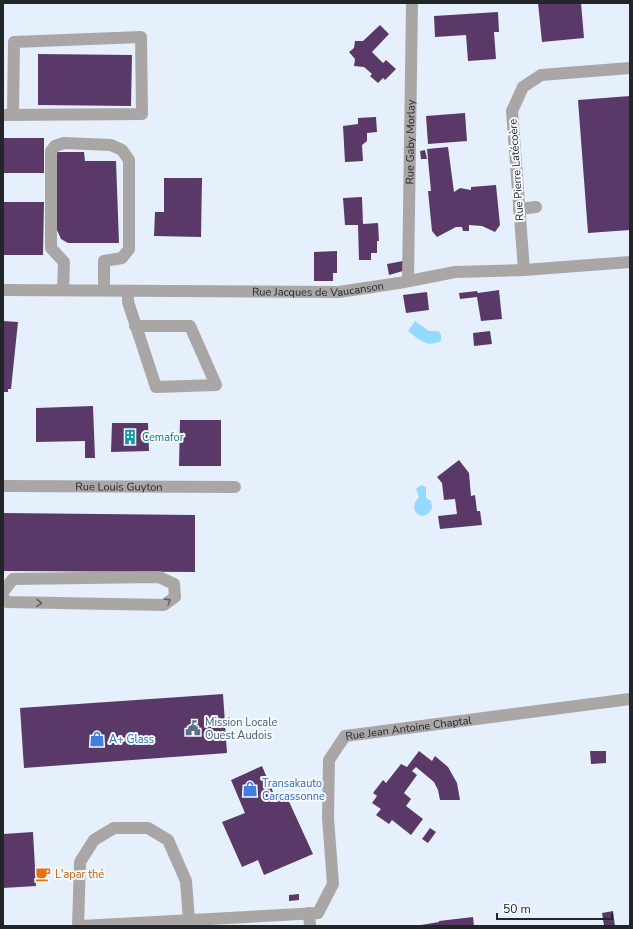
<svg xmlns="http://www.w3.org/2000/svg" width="633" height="929" viewBox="0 0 633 929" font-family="'Nunito Sans',sans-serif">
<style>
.built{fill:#e5f0fc}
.water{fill:#93dafe}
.building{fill:#5a3969}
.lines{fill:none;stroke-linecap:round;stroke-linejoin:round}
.minor{stroke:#aaa6a6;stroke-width:12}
.oneway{stroke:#606061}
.labels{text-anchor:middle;stroke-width:4;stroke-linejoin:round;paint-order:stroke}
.street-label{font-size:11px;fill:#232628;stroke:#f4f9fe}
.culture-label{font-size:11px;fill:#0d838f;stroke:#f4f9fe;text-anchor:start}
.service-label{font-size:11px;fill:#4e5e75;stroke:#f4f9fe;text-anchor:start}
.shop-label{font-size:11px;fill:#366cbe;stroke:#f4f9fe;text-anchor:start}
.food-label{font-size:11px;fill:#c56008;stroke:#f4f9fe;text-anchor:start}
</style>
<rect width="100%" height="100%" fill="#f4f9fe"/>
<path class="built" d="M3,3H630V926H3Z"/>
<path class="water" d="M415,321L429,331H439L441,335V341C426,348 420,340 408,331Z
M421,485L426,487V498L431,501L432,508L428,514L422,516C412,513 412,504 419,497L416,489Z"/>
<path class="building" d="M538,3H581L584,38L542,42Z
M498,12L499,32H494L496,59L468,61L466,35L435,37L434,16Z
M380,25L389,34L372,52L383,63L386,60L396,69L385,80L383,78L378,83L370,76L372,74L364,67L354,66L355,59L349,52L354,48L355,41H363Z
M38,54L132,55L131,106L38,105Z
M630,96V230L588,233L578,100Z
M465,113L467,141L428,144L426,116Z
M376,117L377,132L367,133V141L362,145L363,161L345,162L343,126L358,124V118Z
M3,138H44V173H3Z
M448,147L454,192L460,188L471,190V187L496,185L500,225L495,232L482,226L469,225V231H463L462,227H456L437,237L432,231L428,191H431L427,149Z
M425,150L427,159H421L420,151Z
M56,152H84L85,161H116L119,243H68L61,239L57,230Z
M164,178H202L201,237L154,236L155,212H164Z
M362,197L363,224L378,223L379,241H377V253H371V260H359L358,225H345L343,198Z
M3,202H44L43,255H3Z
M337,251V273H333V281H314V252Z
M403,261V271L389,275L387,264Z
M499,290L502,319L481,321L477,297L460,299L459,293L477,291L478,293Z
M427,292L429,310L406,313L403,295Z
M3,321L18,322L11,389H8V392H4V389H3Z
M490,331L492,344L474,346L473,333Z
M93,406L95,458H85V441L36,442V408Z
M180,420H221V466H179Z
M112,423H148L149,451L111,452Z
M459,460L469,473L471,496L475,495L477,511H480L482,525L440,529L438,516L457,514L455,499L444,500L442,483L437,477Z
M3,513L195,515V572L3,571Z
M223,694L227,753L24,768L20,708Z
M419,751L432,761L435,756L448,767L457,783L460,800H440L438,790L434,782L416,767L412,771L417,775L404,793L411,799L406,806L423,819L411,835L392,820L389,824L376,815L381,809L372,803L377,796L373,793L383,780L386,783L401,764L407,767Z
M590,751H606V763L591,764Z
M262,766L276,799L286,795L313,854L264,875L258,860L242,867L222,822L245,813L231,780Z
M430,828L436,832L428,843L422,839Z
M33,832L36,886L3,888V834Z
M299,894V900L289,901V895Z
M613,911L615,926H604L602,913Z
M473,917L474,926H415L439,922V921Z"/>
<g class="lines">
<g class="minor">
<path d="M3,115L142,114L141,37L14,42L13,115"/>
<path d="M519,209L536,207"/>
<path d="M524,270L512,111L523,87L541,75L630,68"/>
<path id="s1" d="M408,281L412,3"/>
<path id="s2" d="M3,290L339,292L399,283L455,272L524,270L630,262"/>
<path d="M63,290L64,262L51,248V151L55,146L64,143L111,145L122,150L129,160V249L122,258L104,261V290"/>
<path d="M128,291V302L156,387L216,385L190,326H135"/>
<path id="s3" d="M3,486L235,487"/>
<path d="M3,592L13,579L159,577L174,584L175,597L164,605L7,602L3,597"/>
<path d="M309,913L310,926"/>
<path d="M78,926L80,862L94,840L114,828H148L168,840L186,881L189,920"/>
<path id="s4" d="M81,926L318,913L333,884L328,818L329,760L345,736L630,699"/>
</g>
</g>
<defs><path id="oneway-chevron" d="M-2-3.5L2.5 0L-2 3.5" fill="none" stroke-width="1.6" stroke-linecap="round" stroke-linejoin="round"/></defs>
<g class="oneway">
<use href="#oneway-chevron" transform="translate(168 601) rotate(-32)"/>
<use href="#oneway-chevron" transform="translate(39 603) rotate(1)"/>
</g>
<defs>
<g id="building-bare" transform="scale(1.2)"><path d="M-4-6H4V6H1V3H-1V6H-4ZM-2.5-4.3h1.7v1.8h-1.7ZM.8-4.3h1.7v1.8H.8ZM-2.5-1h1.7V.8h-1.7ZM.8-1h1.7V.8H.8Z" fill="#0f9aa8" stroke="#f4f9fe" stroke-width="2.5" paint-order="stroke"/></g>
<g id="civic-bare" transform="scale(1.2)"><path d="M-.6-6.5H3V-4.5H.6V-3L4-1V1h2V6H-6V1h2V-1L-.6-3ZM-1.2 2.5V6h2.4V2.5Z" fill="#5c6f8a" stroke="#f4f9fe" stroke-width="2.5" paint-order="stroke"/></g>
<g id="shop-bare" transform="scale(1.2)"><path d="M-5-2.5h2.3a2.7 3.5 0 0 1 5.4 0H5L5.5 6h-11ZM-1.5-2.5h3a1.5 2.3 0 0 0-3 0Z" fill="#3f7fe0" stroke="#f4f9fe" stroke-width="2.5" paint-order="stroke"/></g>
<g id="cafe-bare" transform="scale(1.2)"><path d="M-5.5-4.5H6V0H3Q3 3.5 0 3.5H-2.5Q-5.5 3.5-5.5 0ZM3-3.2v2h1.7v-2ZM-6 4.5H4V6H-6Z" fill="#e8710a" stroke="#f4f9fe" stroke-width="2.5" paint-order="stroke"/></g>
</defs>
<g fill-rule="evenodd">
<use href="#building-bare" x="130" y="437"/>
<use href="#civic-bare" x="193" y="728"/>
<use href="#shop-bare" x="97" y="739"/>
<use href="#shop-bare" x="250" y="789"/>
<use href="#cafe-bare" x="43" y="874"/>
</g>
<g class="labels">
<g class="street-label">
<text dy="4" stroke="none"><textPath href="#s1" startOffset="139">Rue Gaby Morlay</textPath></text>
<text transform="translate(516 170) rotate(-94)" y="4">Rue Pierre Latécoère</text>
<text dy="4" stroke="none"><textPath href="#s2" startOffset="315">Rue Jacques de Vaucanson</textPath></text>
<text dy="4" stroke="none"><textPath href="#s3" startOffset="116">Rue Louis Guyton</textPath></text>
<text dy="4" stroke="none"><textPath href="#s4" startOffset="487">Rue Jean Antoine Chaptal</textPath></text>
</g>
<g class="culture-label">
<text x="142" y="441">Cemafor</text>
</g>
<g class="service-label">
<text x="205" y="726">Mission Locale<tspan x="205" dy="13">Ouest Audois</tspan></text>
</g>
<g class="shop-label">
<text x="109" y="743">A+ Glass</text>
<text x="262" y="787">Transakauto<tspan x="262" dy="13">Carcassonne</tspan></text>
</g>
<g class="food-label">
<text x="55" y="878">L'apar thé</text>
</g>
</g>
<rect width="633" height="929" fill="none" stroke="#232628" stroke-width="8"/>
<path d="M497 913v6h115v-6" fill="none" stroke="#232628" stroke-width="2"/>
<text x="503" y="913" font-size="12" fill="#232628" stroke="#f4f9fe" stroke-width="3" paint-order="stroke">50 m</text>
</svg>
